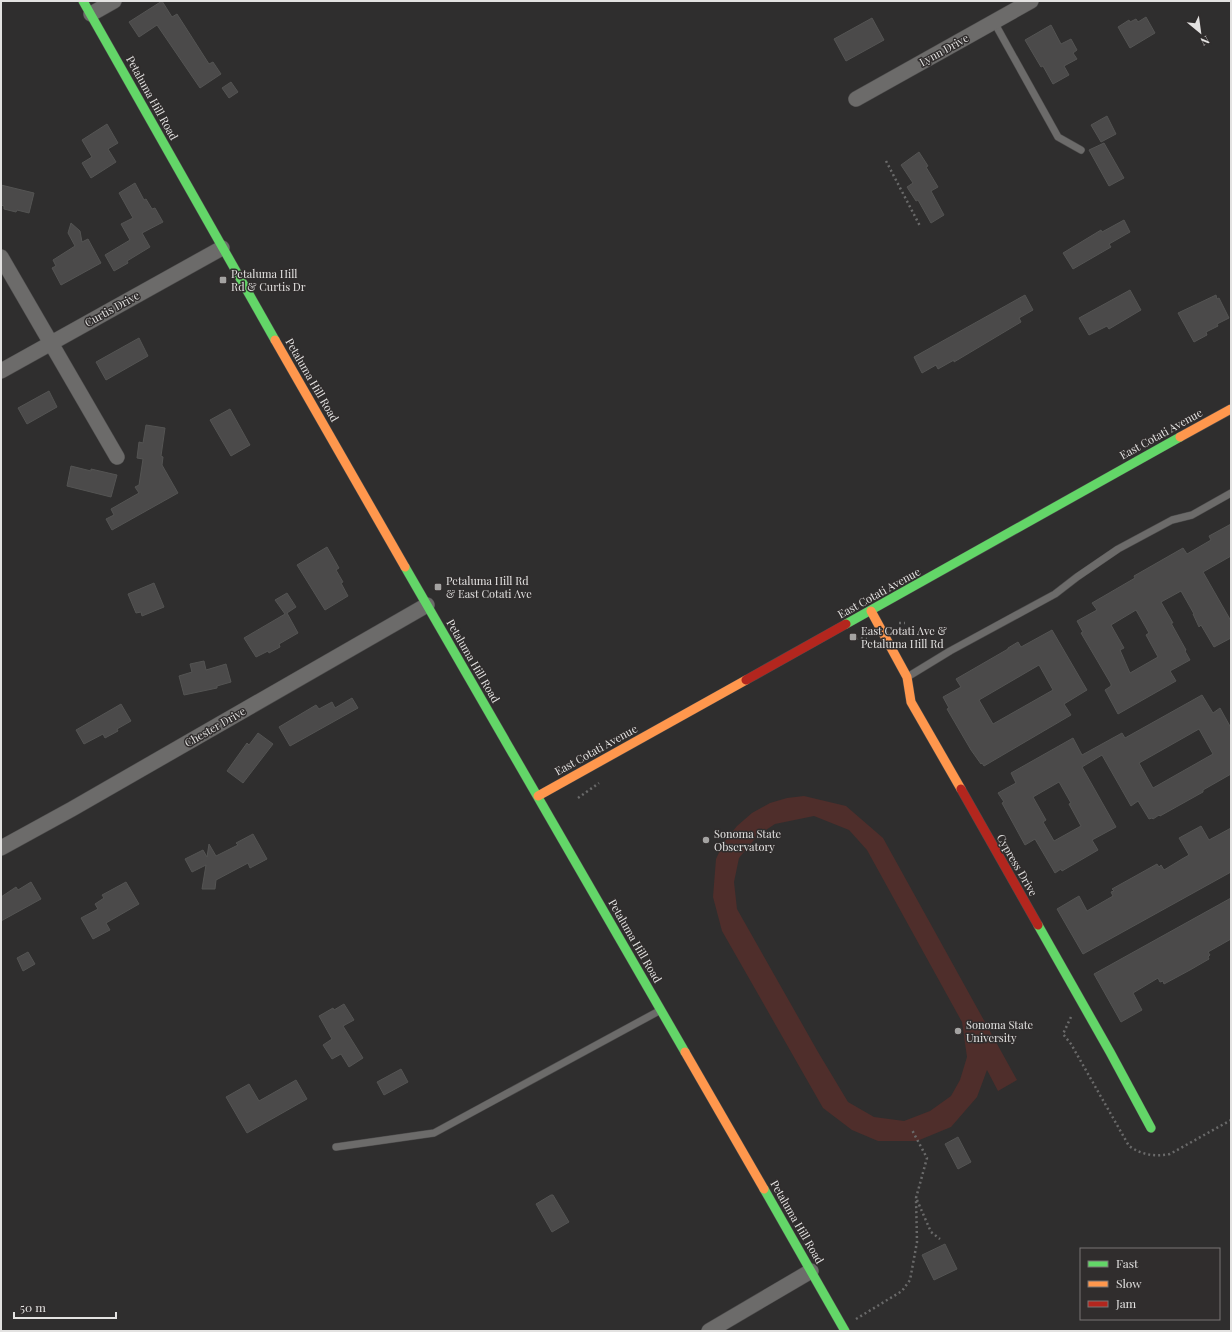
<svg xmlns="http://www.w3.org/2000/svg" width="1232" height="1332" viewBox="0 0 1232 1332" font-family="'Playfair Display',serif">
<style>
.green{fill:#4f2e2b;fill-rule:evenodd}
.building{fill:#4b4a4a;stroke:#545453;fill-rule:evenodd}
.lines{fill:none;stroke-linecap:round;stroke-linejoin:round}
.lane-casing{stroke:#4c4b4b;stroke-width:8}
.street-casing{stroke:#4c4b4b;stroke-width:16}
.fast-casing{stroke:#4c4b4b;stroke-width:10}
.slow-casing{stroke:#4c4b4b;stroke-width:10}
.jam-casing{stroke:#4c4b4b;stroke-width:10}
.path{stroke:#6a6a6a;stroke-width:2.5;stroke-dasharray:2 3;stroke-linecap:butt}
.lane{stroke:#6c6b6a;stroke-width:7}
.street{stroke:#6c6b6a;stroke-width:15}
.fast{stroke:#63d668;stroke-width:9}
.slow{stroke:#ff974d;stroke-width:9}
.jam{stroke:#b3261e;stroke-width:9}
.poi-dot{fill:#a4a3a2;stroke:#302d2d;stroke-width:1.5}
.labels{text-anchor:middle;stroke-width:3;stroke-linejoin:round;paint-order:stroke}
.street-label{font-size:11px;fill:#e3e2e1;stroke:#302d2d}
.poi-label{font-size:11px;fill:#e3e2e1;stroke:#302d2d;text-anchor:start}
</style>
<rect width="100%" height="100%" fill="#2f2e2e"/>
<path class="green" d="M804,796L846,806L883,838L1017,1080L998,1091L987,1070L977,1097L951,1127L917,1141H878L852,1130L823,1108L722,931L713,897L716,859L724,842L737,826L752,813L770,803L787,798ZM814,816L849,830L867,850L962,1022L967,1057L960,1080L951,1096L930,1111L904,1121L874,1117L848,1102L818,1052L737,909L734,882L739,858L758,835L775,824Z"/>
<path class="building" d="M162,1L172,17L177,14L209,64L213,62L221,74L200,88L157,25L139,37L129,22Z
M1146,17L1155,33L1130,48L1118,27L1129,20L1130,22L1136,19L1138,22Z
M872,18L884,40L846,61L834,39Z
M1051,25L1061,44L1071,39L1077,50L1073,53L1077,59L1064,66L1069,75L1053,84L1043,66L1041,67L1038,62L1025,40Z
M231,82L238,92L229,98L222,88Z
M1107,116L1116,134L1101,142L1091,125Z
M107,124L118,143L108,149L116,162L91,178L82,163L92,157L82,140Z
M1104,143L1124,178L1109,186L1089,150Z
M919,152L928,166L926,167L938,187L931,191L944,215L931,223L918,200L916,201L907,187L913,183L901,165Z
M135,183L144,200L146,199L152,209L155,208L163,222L142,233L150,247L127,261L128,263L114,271L105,255L130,240L121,224L133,218L119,193Z
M1,185L34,193L29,213L17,210L16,212L4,209V206L1,205Z
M1124,220L1130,232L1109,244L1111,247L1073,269L1063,253L1101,230L1102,232Z
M71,223L80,231L82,242L88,239L101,263L61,285L52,268L56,266L53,260L75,246L68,233Z
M1130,290L1141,310L1109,329L1107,326L1089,335L1079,318Z
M1025,295L1033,310L1019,318L1021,322L954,362V360L938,369L936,365L922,373L914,357Z
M1216,295L1217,299L1219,298L1229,318L1217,324L1218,326L1206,332L1207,335L1194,342L1178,313Z
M139,338L148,356L106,380L96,362Z
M49,391L57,407L27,424L18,408Z
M230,409L250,445L231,456L210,420Z
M146,425L165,428L161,456L163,457L162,465L178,493L112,530L106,519L114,515L111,509L139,493L135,487L139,485L143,459L137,458L139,442L143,443Z
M71,466L91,471V469L117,475L111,497L67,486Z
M1231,524V556L1203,572L1231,621V638L1214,647L1201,625L1199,627L1193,614H1194L1181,591L1161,602L1173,623H1171L1186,650L1185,651L1190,660L1170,671L1176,681L1118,714L1105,690L1111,686V684L1081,633L1083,632L1077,621L1097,610L1092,603L1135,578L1134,576L1183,548L1187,554L1211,540L1209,536ZM1136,610L1149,633L1146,635L1158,657L1130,673L1120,650L1124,648L1111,625Z
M327,547L339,568L336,570L343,582L341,583L348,596L325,610L297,565Z
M154,583L164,607L142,616L141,612L136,613L128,594Z
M287,593L296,607L287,613L298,633L279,644L280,647L269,653L268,651L256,657L244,638L285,614L275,600Z
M1052,630L1087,690L1064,704L1071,715L984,766L982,763L981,764L971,750L947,709L949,708L943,697L961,687L956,679L1008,649V648L1018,642L1021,647ZM1039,665L1053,690L993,724L979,700Z
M204,661L206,670L226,664L231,682L217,686V688L184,695L179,676L192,672L190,664Z
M1202,695L1213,713L1220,708L1231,728V774L1203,790V792L1160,816L1159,815L1153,819L1152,818L1149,819L1138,801L1131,806L1102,755L1082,767L1116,827L1092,840L1098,850L1062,871L1061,869L1055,873L1035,839L1025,845L1002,803L1004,802L998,793L1016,783L1011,773L1073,738L1082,755L1122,733L1125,738ZM1199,729L1213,754L1153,788L1139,763ZM1059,782L1071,803L1069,804L1081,826L1054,841L1043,822L1046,820L1033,797Z
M352,698L358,708L290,746L279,727L316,705L319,709L332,702L335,708Z
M121,704L131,721L117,729L118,731L105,738L103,734L84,744L76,730Z
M258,733L273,744L243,783L227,771L247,743L249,745Z
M1201,826L1209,840L1231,828V872L1083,954L1057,909L1079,896L1087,911L1113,896L1111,892L1114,891L1112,889L1157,864L1159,867L1161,865L1164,870L1182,859L1189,855L1179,838Z
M253,834L267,859L250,868L248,863L216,880L215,889H202L206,865L192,872L185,859L203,850L207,857L209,844L216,856L238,845L236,843Z
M31,882L41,899L1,921V897L16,887L18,890Z
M126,882L139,904L106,923L110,930L93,939L81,918L98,909L95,904L104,898L102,895Z
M1231,898V939L1208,952L1210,955L1208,957L1209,959L1190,970L1164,984L1163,981L1160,982L1158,978L1133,993L1142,1010L1121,1022L1094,974Z
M28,952L35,964L23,971L17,958Z
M344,1004L354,1020L343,1026L363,1058L349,1067L341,1054L332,1059L323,1045L332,1039L319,1016L333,1008L334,1010Z
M401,1069L408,1082L384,1095L377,1082Z
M296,1080L307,1099L247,1133L226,1097L249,1084L259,1101Z
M958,1137L971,1162L958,1169L945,1144Z
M551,1195H553L569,1222L552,1232L536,1204Z
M945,1244L957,1269L934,1280L922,1255Z"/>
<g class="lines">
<g class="lane-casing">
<path id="lane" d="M994,22L1058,137L1081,150
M909,676L950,651L1055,594L1077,577L1118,549L1172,520L1192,515L1231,493
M336,1147L434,1133L659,1011"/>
</g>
<g class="street-casing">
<path id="street" d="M91,14L114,1
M856,99L1031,1
M1,257L117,457
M1,371L222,248
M1,848L72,809L427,605
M709,1331L811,1271"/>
</g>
<g class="fast-casing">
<path id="fast" d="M83,1L275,340
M405,567L685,1052
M846,624L1180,437
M1038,925L1110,1052L1151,1128
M764,1189L845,1331"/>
</g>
<g class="slow-casing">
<path id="slow" d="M275,340L405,567
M1180,437L1231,409
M871,611L907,677L911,702L961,789
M538,796L746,680
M685,1052L764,1189"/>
</g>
<g class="jam-casing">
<path id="jam" d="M746,680L846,624
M961,789L1038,925"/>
</g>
<path class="path" d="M886,161L920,226
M899,623H905
M856,639L859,638L867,639
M578,798L599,783
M1071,1017L1063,1034L1071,1044L1129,1146C1142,1155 1155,1157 1170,1154L1231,1120
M917,1200L931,1232L940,1239
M856,1319L902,1291L910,1280L917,1242L916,1198L927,1158L912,1130"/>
<use href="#lane" class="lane"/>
<use href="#street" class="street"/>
<use href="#fast" class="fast"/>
<use href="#slow" class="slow"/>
<use href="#jam" class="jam"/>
</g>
<g class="poi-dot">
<rect x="219" y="276" width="8" height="8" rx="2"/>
<rect x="434" y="583" width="8" height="8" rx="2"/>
<rect x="849" y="633" width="8" height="8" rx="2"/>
<circle cx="706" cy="840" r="4"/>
<circle cx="958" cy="1031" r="4"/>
</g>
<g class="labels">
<g class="street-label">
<text transform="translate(944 50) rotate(-29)" y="4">Lynn Drive</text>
<text transform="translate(152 98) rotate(61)" y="4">Petaluma Hill Road</text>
<text transform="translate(112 309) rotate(-29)" y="4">Curtis Drive</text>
<text transform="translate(312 380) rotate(60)" y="4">Petaluma Hill Road</text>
<text transform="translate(1161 434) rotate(-29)" y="4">East Cotati Avenue</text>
<text transform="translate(879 593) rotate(-29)" y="4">East Cotati Avenue</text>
<text transform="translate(473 661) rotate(60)" y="4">Petaluma Hill Road</text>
<text transform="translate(215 727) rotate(-30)" y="4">Chester Drive</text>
<text transform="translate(596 750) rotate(-29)" y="4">East Cotati Avenue</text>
<text transform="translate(1017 865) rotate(60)" y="4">Cypress Drive</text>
<text transform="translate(635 941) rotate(60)" y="4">Petaluma Hill Road</text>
<text transform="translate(797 1222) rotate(60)" y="4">Petaluma Hill Road</text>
</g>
<g class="poi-label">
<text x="231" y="278">Petaluma Hill<tspan x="231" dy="13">Rd &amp; Curtis Dr</tspan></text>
<text x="446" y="585">Petaluma Hill Rd<tspan x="446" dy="13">&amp; East Cotati Ave</tspan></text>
<text x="861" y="635">East Cotati Ave &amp;<tspan x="861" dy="13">Petaluma Hill Rd</tspan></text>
<text x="714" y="838">Sonoma State<tspan x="714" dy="13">Observatory</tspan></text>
<text x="966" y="1029">Sonoma State<tspan x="966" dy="13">University</tspan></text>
</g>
</g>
<rect width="1232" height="1332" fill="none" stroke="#e3e2e1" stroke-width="4"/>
<rect x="1080" y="1248" width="140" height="72" fill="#302d2d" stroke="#787575"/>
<rect x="1088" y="1261" width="20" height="6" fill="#63d668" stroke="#787575"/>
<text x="1116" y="1268" font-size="12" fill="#e3e2e1">Fast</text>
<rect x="1088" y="1281" width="20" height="6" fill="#ff974d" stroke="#787575"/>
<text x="1116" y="1288" font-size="12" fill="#e3e2e1">Slow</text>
<rect x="1088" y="1301" width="20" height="6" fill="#b3261e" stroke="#787575"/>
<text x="1116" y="1308" font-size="12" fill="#e3e2e1">Jam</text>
<g transform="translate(1200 32) rotate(151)" stroke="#302d2d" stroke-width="3" paint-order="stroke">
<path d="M0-3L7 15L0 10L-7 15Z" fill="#e3e2e1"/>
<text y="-6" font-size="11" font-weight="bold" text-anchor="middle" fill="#e3e2e1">N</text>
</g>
<path d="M14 1312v6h102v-6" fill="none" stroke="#e3e2e1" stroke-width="2"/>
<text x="20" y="1312" font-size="12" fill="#e3e2e1" stroke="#302d2d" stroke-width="3" paint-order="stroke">50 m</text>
</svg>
